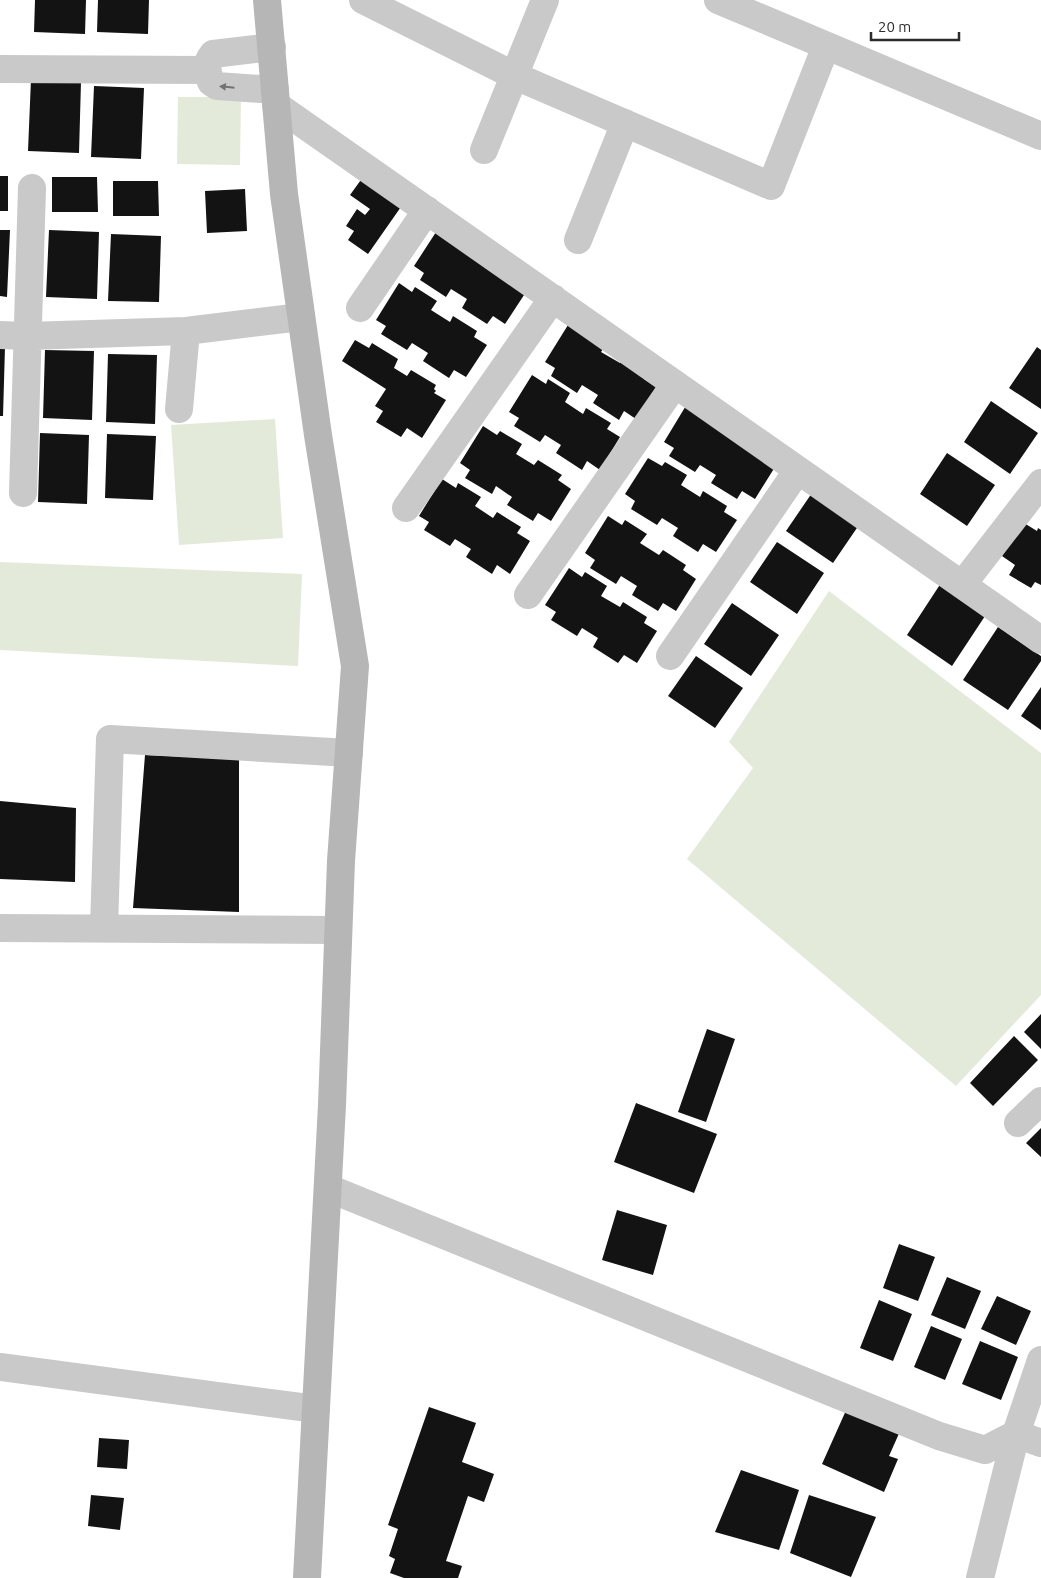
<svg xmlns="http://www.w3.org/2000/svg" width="1041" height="1578" viewBox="0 0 1041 1578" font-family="Ubuntu,sans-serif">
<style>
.green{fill:#e3eada}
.building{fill:#131313}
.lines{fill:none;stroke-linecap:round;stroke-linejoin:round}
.street{stroke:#c9c9c9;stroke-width:28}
.secondary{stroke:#b6b6b6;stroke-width:28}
.oneway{fill:#737373}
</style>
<rect width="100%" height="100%" fill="#fff"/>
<path class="green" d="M178,97H241L240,165L177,164Z
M275,419L283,538L179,545L171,425Z
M0,562L302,574L298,666L0,650Z
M829,591L1041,753V995L956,1086L687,859L753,768L729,742Z"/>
<path class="building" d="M35,0H86L85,34L34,32Z
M98,0H149L148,34L97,32Z
M31,79L81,82L79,153L28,151Z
M94,86L144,88L141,159L91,157Z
M0,176H8V211H0Z
M52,177H97L98,212H52Z
M363,177L403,204L368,254L348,240L354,231L346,226L357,209L365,215L370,209L350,195Z
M113,181H158L159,216H113Z
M245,189L247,231L207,233L205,191Z
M438,229L526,292L505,324L493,316L487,324L462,308L467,299L451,289L446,297L420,280L424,273L414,266Z
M0,230H10L7,297L0,296Z
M49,230L99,232L97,299L46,297Z
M111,234L161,236L159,302L108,301Z
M399,283L412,292L415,287L437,301L431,310L450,322L453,316L477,331L474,337L487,345L466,377L454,370L449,378L423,361L428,353L412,343L407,350L381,334L386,326L376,320Z
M568,325L607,343L601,352L620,363L623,358L647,373L644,379L656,387L636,419L624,411L619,420L593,403L598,395L582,385L577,393L551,376L555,368L545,362Z
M355,340L369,348L372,343L398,359L394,368L407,376L411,370L436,385L434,389L436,391L434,393L446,400L422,438L407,428L401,437L376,422L383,411L375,406L386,389L342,361Z
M0,347H5L3,416H0Z
M1037,347L1041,350V409L1009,388Z
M45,350L94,351L92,420L43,418Z
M108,354L157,355L155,424L106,422Z
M532,375L546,384L548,379L570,393L565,402L583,414L586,408L611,423L607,429L620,437L600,470L587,461L582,470L556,453L561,445L545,435L540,442L514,426L519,418L509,412Z
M991,401L1038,433L1010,474L964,442Z
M687,404L775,467L755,499L742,491L737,499L711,483L716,475L700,465L695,472L669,456L674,448L664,442Z
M483,426L497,435L500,431L522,444L516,454L534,465L538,460L562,475L558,480L571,489L551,521L538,513L533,521L507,505L512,497L496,486L492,494L465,478L470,470L460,463Z
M40,433L89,435L87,504L38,502Z
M107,434L156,436L153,500L105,498Z
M947,453L995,485L967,526L920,494Z
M648,458L662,466L665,462L687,475L681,485L700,497L703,491L727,506L724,512L737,520L716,552L703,544L698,552L673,536L678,528L662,518L657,525L631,509L635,501L625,494Z
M442,479L456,488L458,483L481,497L475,506L493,518L497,512L521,527L517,533L530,541L510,574L497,565L492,574L466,557L471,549L455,539L450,546L424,530L429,522L419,516Z
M814,490L861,522L833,563L786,531Z
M608,516L622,525L625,520L647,534L640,543L659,555L663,550L686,565L683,570L696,579L676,611L663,603L658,611L632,595L637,586L621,576L616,584L590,568L595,560L585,553Z
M1024,523L1037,531L1038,528L1041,530V585L1035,582L1031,588L1009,575L1015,565L1002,556Z
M777,542L824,573L797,614L750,582Z
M569,568L582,577L585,572L607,586L601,596L620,607L623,602L647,617L644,623L657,631L637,663L624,655L618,663L593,647L598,638L582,628L577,636L551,620L556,612L545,605Z
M941,583L987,613L952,666L907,635Z
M732,603L779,635L751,676L704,644Z
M998,627L1041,656V661L1008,710L963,680Z
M696,656L743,688L715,728L668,696Z
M1041,687V730L1021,716Z
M145,755L239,759V912L133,908Z
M0,801L76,808L75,882L0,879Z
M1041,1014V1049L1024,1032Z
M707,1029L735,1039L706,1122L678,1112Z
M1014,1036L1038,1060L993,1106L970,1083Z
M636,1103L717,1134L694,1193L614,1162Z
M1041,1128V1157L1026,1143Z
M617,1210L667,1225L653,1275L602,1260Z
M899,1244L935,1257L918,1301L883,1288Z
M947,1277L981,1291L965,1329L931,1315Z
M997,1296L1031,1311L1016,1345L981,1329Z
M879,1300L912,1314L893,1361L860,1348Z
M931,1326L962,1339L945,1380L914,1367Z
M980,1341L1018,1357L1001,1400L962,1384Z
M848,1406L901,1429L889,1456L898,1459L884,1492L822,1464Z
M429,1407L476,1423L462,1462L494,1474L484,1502L468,1496L446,1561L462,1566L458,1578H404L390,1573L395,1559L389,1556L398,1529L388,1525Z
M99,1438L129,1440L127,1469L97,1467Z
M741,1470L799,1490L779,1550L715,1532Z
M91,1495L124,1498L120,1530L88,1526Z
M809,1495L876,1517L851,1577L790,1553Z"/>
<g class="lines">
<path class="street" d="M363,0L515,76L771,186L826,46
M718,0L1041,136
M272,47L213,54C205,64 207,71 211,82L217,86L275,90
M0,69L207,70
M276,105L1041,640
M484,150L545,0
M578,240L625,123
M360,308L427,210
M0,335L27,336L186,331L301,317
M179,409L186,331
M23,493L32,188
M406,508L553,298
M962,585L1041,483
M528,595L675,384
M670,656L798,470
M0,928L338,930
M104,928L110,739L349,753
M1018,1123L1041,1101
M328,1188L939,1436L985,1450L1016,1434L1041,1360
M0,1367L316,1409
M980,1578L1016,1434L1041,1443"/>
<path class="secondary" d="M267,0L284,194L318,435L355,666L341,861L332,1105L307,1578"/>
</g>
<defs><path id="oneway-solid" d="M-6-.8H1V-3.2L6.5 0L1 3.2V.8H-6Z" transform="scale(1.25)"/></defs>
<use class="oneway" href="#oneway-solid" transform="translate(227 87) rotate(-174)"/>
<path d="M871 32v8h88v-8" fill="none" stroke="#2c2c2c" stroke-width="2.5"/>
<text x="878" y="32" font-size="15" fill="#2c2c2c" stroke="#ffffff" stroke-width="4" paint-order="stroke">20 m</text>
</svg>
